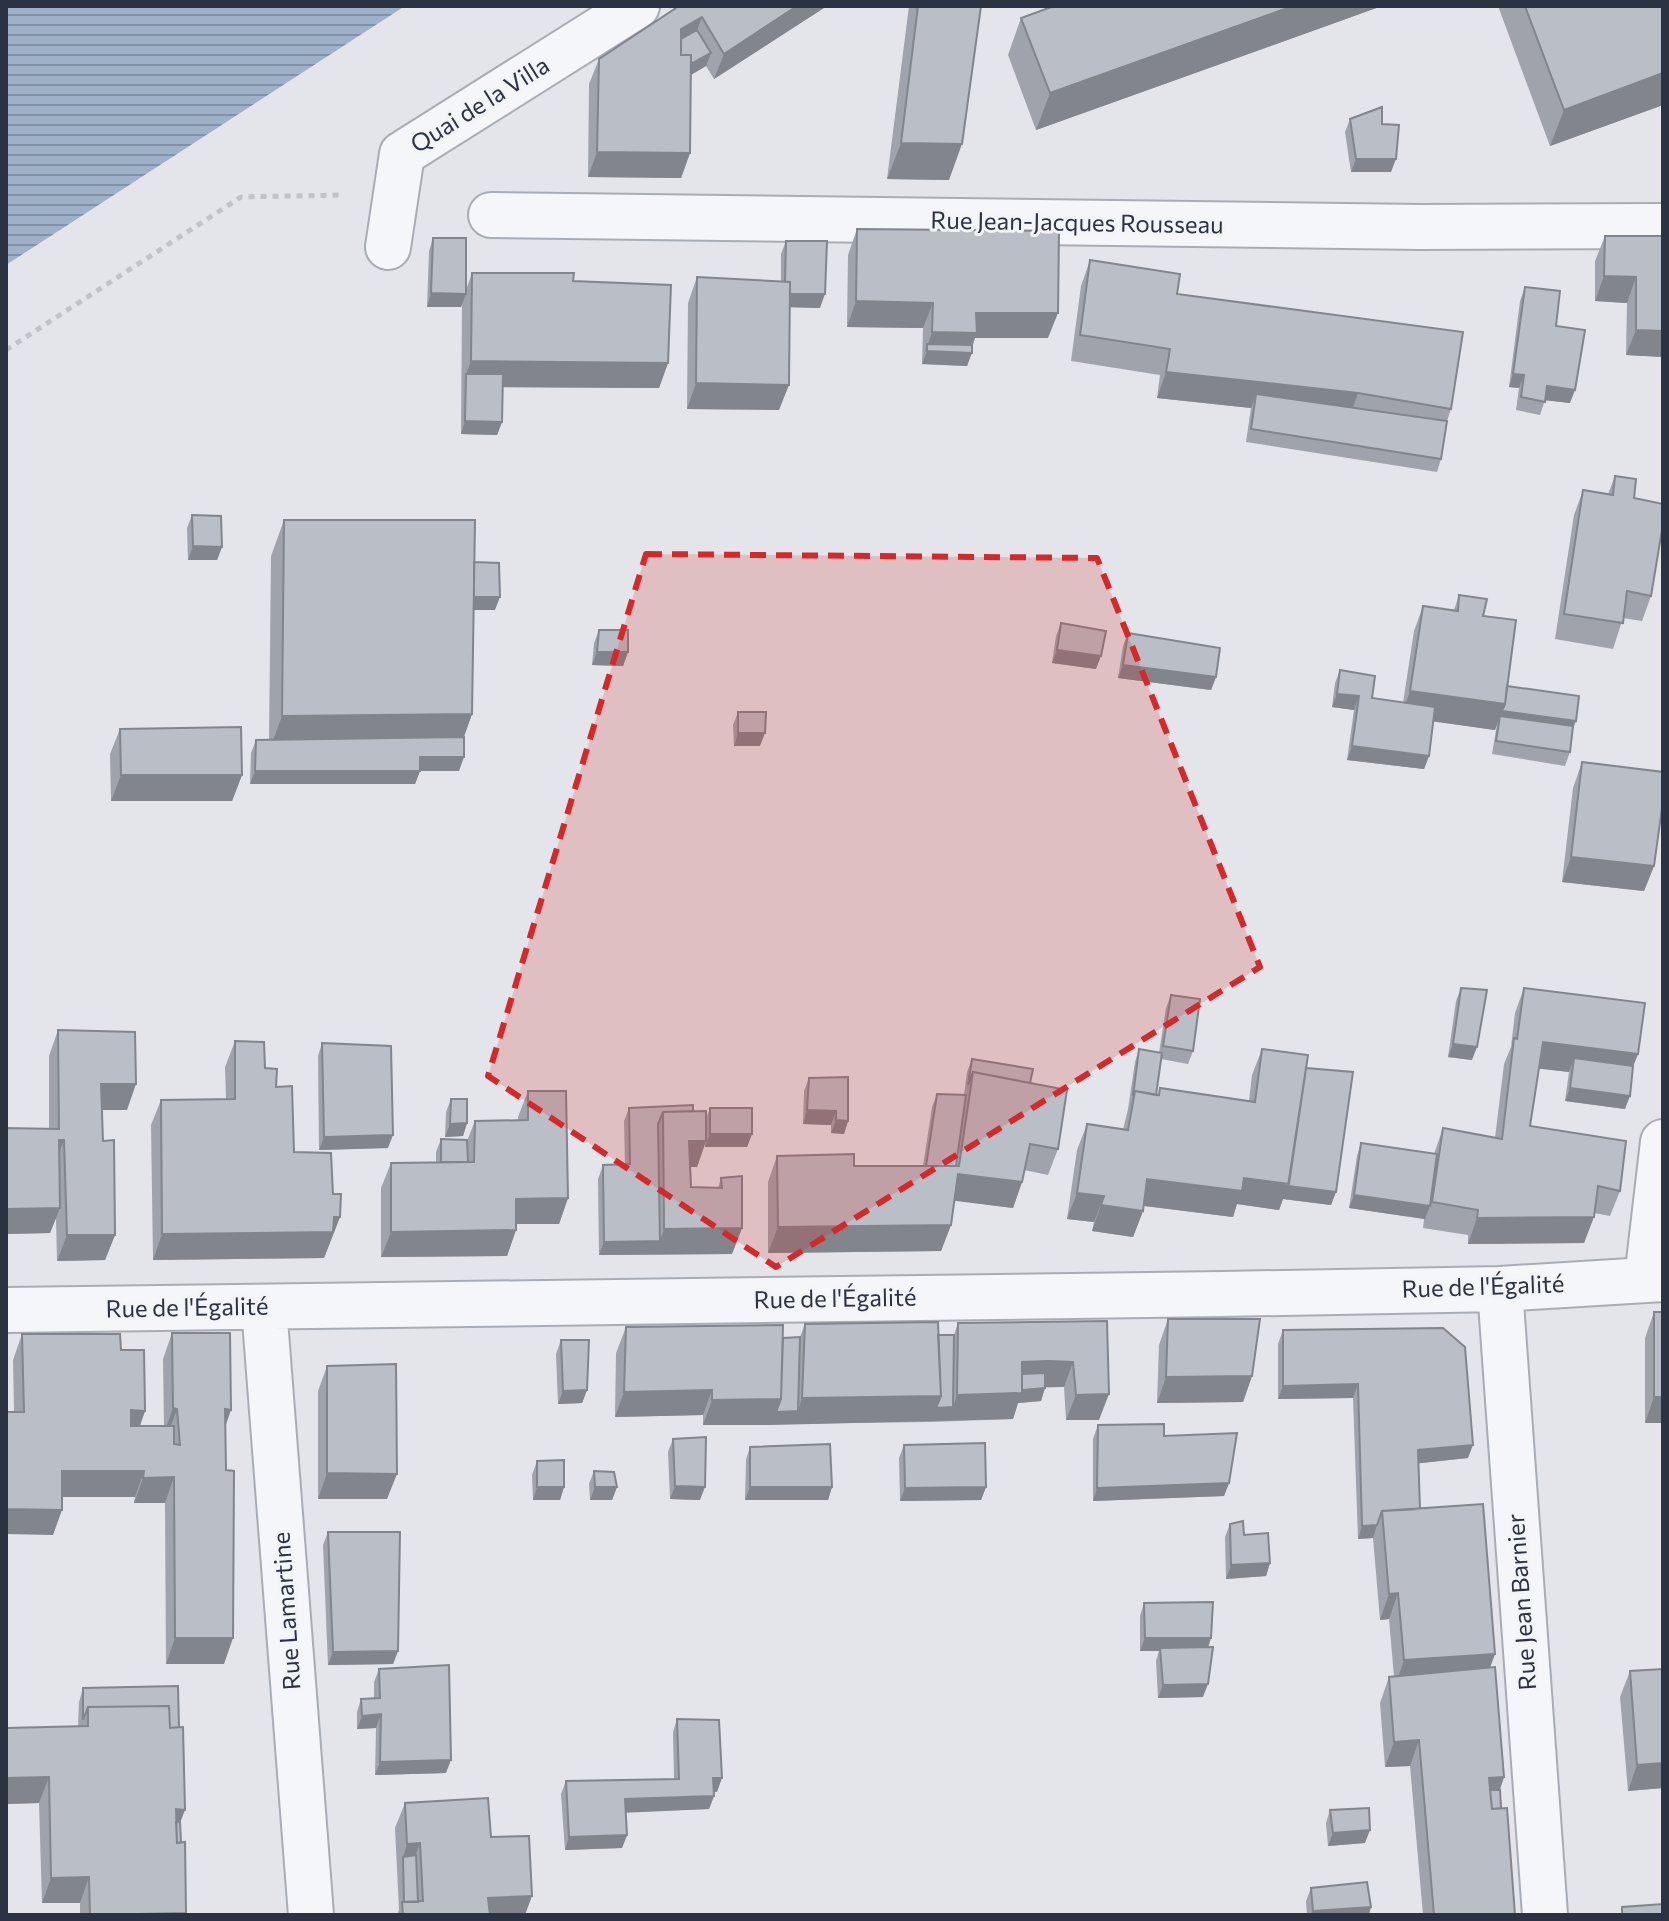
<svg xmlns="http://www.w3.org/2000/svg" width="1669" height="1921" viewBox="0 0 1669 1921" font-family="Commissioner,sans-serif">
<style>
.water{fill:url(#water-rules)}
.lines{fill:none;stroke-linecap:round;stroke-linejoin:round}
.street-casing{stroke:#a8acb4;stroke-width:48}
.path{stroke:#c0c3c9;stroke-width:5;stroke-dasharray:6 6;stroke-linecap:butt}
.street{stroke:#f5f6f9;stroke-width:44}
.wall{fill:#a0a3ab}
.shaded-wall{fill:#82858b}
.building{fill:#babec7;stroke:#82858b;stroke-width:2}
.marked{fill:#d62828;fill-opacity:0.2;stroke:#d62828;stroke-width:6;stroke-dasharray:16 10;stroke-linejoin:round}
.labels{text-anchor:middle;stroke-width:6;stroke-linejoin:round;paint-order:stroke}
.street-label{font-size:24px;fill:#2b3242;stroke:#f2f4f8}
</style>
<defs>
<pattern id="water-rules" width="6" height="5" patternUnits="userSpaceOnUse" patternTransform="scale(2)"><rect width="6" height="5" fill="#9fb1c9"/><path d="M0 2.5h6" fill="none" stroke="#8291a5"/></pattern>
</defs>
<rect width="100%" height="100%" fill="#e3e5ea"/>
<path class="water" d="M6,6H405L6,265Z"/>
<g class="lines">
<g class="street-casing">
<path id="street" d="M491,215L1421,227L1663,226
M388,247L402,154L637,6
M1647,1279L1663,1142
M1500,1289L1545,1915
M264,1307L311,1915
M6,1310L1223,1294L1500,1289L1663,1279"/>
</g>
<path class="path" d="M6,350L241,197L340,195"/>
<use href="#street" class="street"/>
</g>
<path class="wall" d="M679,6H827L714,79L706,66L691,75L690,153L681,178L588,177L589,84L599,59Z
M909,6H981L949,180L887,179Z
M1054,6H1382L1036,130L1008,55L1021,18Z
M1498,6H1663V105L1550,146Z
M1350,119L1382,124L1391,172H1351L1345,132Z
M857,229L1048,338H975L967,366L922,364L923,328L847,327L848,255Z
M1605,236H1663V357L1626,355L1627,303L1595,301V261Z
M433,238L466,290L472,273L573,281L668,363L659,388L503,387L502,422L497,435L461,434L462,303L461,307H427L429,251Z
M786,241L820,308L790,307L779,410L687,409L688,303L697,277L781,282V254Z
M1090,260L1177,294L1451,409L1447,421L1441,459L1437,472L1246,442L1251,408L1157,398L1160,375L1071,361L1081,286Z
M1525,287L1556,326L1570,403L1545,400L1540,415L1516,410L1519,388L1509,387L1520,301Z
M1615,476L1634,498L1651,596L1642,621L1623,618L1613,649L1555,639L1574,515L1583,490L1608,494Z
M192,515L222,547L217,560H188L187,528Z
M284,520L474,562L495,610H474L472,714L464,737L459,771H420L415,784H250L251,753L256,740H269L271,556Z
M1459,595L1483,616L1507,686L1573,729L1570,752L1565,766L1492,754L1497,724L1495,730L1433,721L1429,756L1424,769L1347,760L1354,710L1332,707L1335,683L1340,670L1372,698L1403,703L1414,631L1423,606L1454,610Z
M1061,623L1096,669L1052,663L1056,636Z
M599,630L628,652L623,666L592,665L594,643Z
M1128,633L1216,677L1211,690L1118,678L1123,646Z
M738,712L760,746H734L733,725Z
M120,729L242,775L232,801H111L110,754Z
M1582,762L1654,866L1644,891L1562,882L1573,788Z
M1461,988L1472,1060L1448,1057L1456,1001Z
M1524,988L1638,1054L1633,1066L1625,1109L1565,1101L1569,1072L1539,1068L1530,1126L1620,1191L1610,1216L1594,1213L1584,1243L1468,1244V1235L1423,1228L1424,1219L1349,1208L1357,1156L1361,1143L1434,1154L1443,1128L1495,1138L1504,1064L1511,1047L1515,1013Z
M1171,995L1193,1051L1188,1064L1161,1059L1156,1095H1158L1160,1088L1249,1101L1252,1075L1262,1049L1306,1068L1336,1192L1331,1205L1283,1199L1279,1210L1237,1204L1233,1217L1143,1206V1211L1133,1237L1092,1231L1094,1222L1067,1219L1077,1150L1087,1124L1123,1130L1128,1109L1135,1062L1139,1049L1159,1053L1166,1008Z
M58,1030L127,1110H102L103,1141L115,1235L105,1260L57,1261L56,1218L50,1233L6,1234V1128L49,1129V1056Z
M235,1041L265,1068L276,1087L294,1152L333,1194L340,1217L324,1258L153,1260L151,1125L161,1100L226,1099L225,1067Z
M322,1043L388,1148L319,1150L318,1056Z
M972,1059L1030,1083L1058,1149L1048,1175L1024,1170L1022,1182L1013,1208L954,1200L951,1225L941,1251L768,1253V1182L777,1156L854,1166H923L932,1107L937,1094L964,1095L967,1072Z
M809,1078L848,1121L844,1134L831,1133V1125L803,1124L804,1091Z
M528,1091L568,1198L559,1224H516V1230L507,1256L381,1257V1188L391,1163L436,1162V1152L441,1139L467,1141L475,1121L518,1120V1117Z
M451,1099L467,1123L463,1136L445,1137L446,1112Z
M629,1108L693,1111L706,1119L710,1108L752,1134L747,1147H705V1144L697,1167H690L691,1187L718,1188L721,1178L742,1228L732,1254L599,1255L598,1179L603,1165H625L624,1121Z
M1654,1312L1663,1423H1645V1338Z
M1168,1319L1252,1376L1243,1402L1157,1403L1159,1345Z
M1107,1321L1099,1420H1066L1064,1387H1045L1041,1401L1018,1403L1013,1419L931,1422L703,1425V1415L615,1417L616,1353L626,1327L783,1338L800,1337L805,1324L954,1335L958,1323Z
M1283,1330L1468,1458L1418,1463L1420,1509L1495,1654L1490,1668L1504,1777L1500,1790L1515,1915H1423L1410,1766L1385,1767L1380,1703L1389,1677H1394L1389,1619L1380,1620L1373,1538L1358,1539L1353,1398L1278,1399V1344Z
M172,1333L225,1427L224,1664H166L165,1503H134L135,1497H62L53,1535L14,1412L13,1360L22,1334L121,1350L145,1411L140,1426H164L163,1359Z
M561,1340L587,1390L582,1403L558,1404L556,1354Z
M327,1366L387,1499H318V1391Z
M1098,1425L1164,1436L1229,1483L1224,1496L1093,1501V1439Z
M673,1439L700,1500L670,1499L668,1452Z
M904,1445L986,1487L981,1500L900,1501L899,1458Z
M750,1447L832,1487L828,1500H745L746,1460Z
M537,1461L564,1487L560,1500H533L532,1475Z
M594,1471L617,1487L612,1500H590L589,1484Z
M1230,1524L1244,1535L1270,1563L1266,1576L1226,1579L1225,1537Z
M328,1532L398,1651L393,1664L328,1665L323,1545Z
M1144,1603L1208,1648L1203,1697L1158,1698L1156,1661L1159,1651H1140V1616Z
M379,1669L446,1773L375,1775L376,1728L357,1729V1712L361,1699H374V1682Z
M1630,1671L1663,1788L1628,1791L1620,1697Z
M83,1688L180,1822L186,1915H80V1903H42L39,1803L6,1804L78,1727L79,1702Z
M677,1719L717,1792L713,1791L714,1796L709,1809L626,1812L627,1835L622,1848L565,1850L561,1794L566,1781L674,1779L673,1732Z
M405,1803L491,1837L525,1915H397L399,1910L395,1828Z
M1330,1810L1365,1843L1328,1846L1326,1823Z
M1311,1888L1369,1915H1307L1306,1901Z"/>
<path class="shaded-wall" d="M797,6H827L714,79L724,54Z
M1293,6H1382L1036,130L1050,93Z
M702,17L692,43L676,41L681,29Z
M711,53L706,66L682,80L676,67Z
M1663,73V105L1550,146L1564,110Z
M901,143L962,144L949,180L887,179Z
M597,152L690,153L681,178L588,177Z
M1356,159H1396L1391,172H1351Z
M1604,276L1636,277L1627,303L1595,301Z
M431,293L466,294L461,307H427Z
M785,293L825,294L820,308L780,307Z
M856,301L933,303L923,328L847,327Z
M976,313H1058L1048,338H975L969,353H972L967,366L922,364L927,351V344L923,358L932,332Z
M1636,330L1663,331V357L1626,355Z
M471,361L668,363L659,388L466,387V374Z
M1166,372L1358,393L1349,419L1256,394L1251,408L1157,398Z
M1513,374L1524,375L1519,388L1509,387Z
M696,383L789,385L779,410L687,409Z
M1547,386L1575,390L1570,403L1543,400Z
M465,421L502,422L497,435L461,434Z
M193,546L222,547L217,560H188Z
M466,597H500L495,610H461Z
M1057,650L1101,656L1096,669L1052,663Z
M597,652H628L623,666L592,665Z
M1123,665L1216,677L1211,690L1118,678Z
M1410,691L1505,704L1576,721L1571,734L1500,716L1495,730L1401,717Z
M1337,694L1359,696L1354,710L1332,707Z
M472,714L459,750L269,752L282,716Z
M738,733H765L760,746H734Z
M1352,746L1429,756L1424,769L1347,760Z
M420,757H464L459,771H415Z
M255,771H420L415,784H250Z
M121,775H242L232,801H111Z
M1571,857L1654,866L1644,891L1562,882Z
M1543,1042L1638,1054L1628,1079L1574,1058L1569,1072L1533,1068Z
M1453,1044L1477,1047L1472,1060L1448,1057Z
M101,1084H136L127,1110H92Z
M1570,1088L1630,1096L1625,1109L1565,1101Z
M807,1110L836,1111L831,1125L803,1124Z
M836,1120L848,1121L844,1134L831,1133Z
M467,1123L463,1136L445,1137L450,1124Z
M710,1134H752L747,1147H705Z
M393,1135L388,1148L319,1150L324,1137Z
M59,1140H64L54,1166Z
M689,1141H706L697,1167H680Z
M958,1174L1022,1182L1013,1208L948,1200Z
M1244,1178L1336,1192L1331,1205L1283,1199L1279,1210L1237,1204L1233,1217L1138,1205L1147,1179Z
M1077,1193L1104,1196L1094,1222L1067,1219Z
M1354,1195L1430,1206L1425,1219L1349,1208Z
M568,1198L559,1224H507L516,1199Z
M1101,1205L1143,1211L1133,1237L1092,1231Z
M60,1208L50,1233L6,1234V1209Z
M340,1217L324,1258L153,1260L162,1234Z
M1594,1217L1584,1243L1468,1244L1477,1218Z
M951,1225L941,1251L768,1253L778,1227Z
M742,1228L732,1254L599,1255L604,1242L660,1241L664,1229Z
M516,1230L507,1256L381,1257L391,1232Z
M67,1235H115L105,1260L57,1261Z
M1049,1361L1073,1362L1064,1387L1012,1388L1022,1362Z
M1252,1376L1243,1402L1157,1403L1166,1377Z
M1358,1384L1353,1398L1278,1399L1283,1386Z
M1045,1388L1041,1401L1018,1403L1013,1419L771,1425L776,1412L798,1411L802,1398L941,1396L953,1407L957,1395Z
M587,1390L582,1403L558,1404L563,1391Z
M712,1390L703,1415L615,1417L624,1392Z
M1109,1394L1099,1420H1066L1076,1395Z
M1654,1397H1663V1423H1645Z
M781,1399L771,1425H703L712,1400Z
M173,1408L177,1409L168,1434H164Z
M225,1409L231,1410L222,1436Z
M131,1410L145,1411L136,1436H122Z
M1473,1445L1468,1458L1413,1464L1418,1450Z
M62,1471H144L135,1497H53Z
M327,1473L397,1474L387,1499H318Z
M174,1477L165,1503H134L143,1478Z
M1229,1483L1224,1496L1093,1501L1097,1488Z
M675,1486L705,1487L700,1500L670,1499Z
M537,1487H564L560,1500H533Z
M595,1487H617L612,1500H590Z
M750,1487H832L828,1500H745Z
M986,1487L981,1500L900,1501L905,1488Z
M6,1509L62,1510L53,1535L6,1534Z
M1377,1525L1373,1538L1358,1539L1362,1526Z
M1270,1563L1266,1576L1226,1579L1231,1565Z
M1398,1593L1389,1619L1380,1620L1389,1594Z
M175,1638H233L224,1664H166Z
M1145,1638H1211L1207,1651L1160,1648L1159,1651H1140Z
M398,1651L393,1664L328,1665L333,1652Z
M1495,1654L1485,1680L1395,1686L1404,1660Z
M1208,1684L1203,1697L1158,1698L1163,1685Z
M381,1714L376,1728L357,1729L362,1716Z
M1419,1740L1410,1766L1385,1767L1394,1742Z
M451,1760L446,1773L375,1775L380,1762Z
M1663,1763V1788L1628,1791L1637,1765Z
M49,1777L39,1803L6,1804V1778Z
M1504,1777L1495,1803L1485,1791L1489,1778Z
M713,1778H722L717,1792L708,1791Z
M714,1796L709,1809L620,1813L625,1799Z
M176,1809L185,1810L175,1836Z
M1370,1830L1365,1843L1328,1846L1333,1833Z
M627,1835L622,1848L565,1850L569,1837Z
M420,1843L411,1868L403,1857L407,1844Z
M89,1877L80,1903H42L51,1878Z
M532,1896L525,1915H482L488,1898Z
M1371,1907L1369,1915H1311L1313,1911Z
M186,1913V1915H132Z"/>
<path class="building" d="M679,6H797L724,54L702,17L681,29V55H691L690,153L597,152L599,59Z
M918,6H981L962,144L901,143Z
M1054,6H1293L1050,93L1021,18Z
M1525,6H1663V73L1564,110Z
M697,30L711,53L691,64V55H681V39Z
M1382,107V124L1399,125L1396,159H1356L1350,119Z
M857,229L1059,231L1058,313H976L977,333L932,332L933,303L856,301Z
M1605,236H1663V331L1636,330V277L1604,276Z
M433,238H466V294L431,293Z
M786,241H827L825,294H790V282H785Z
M1090,260L1180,274L1177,294L1463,332L1451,409L1358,393L1166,372L1170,349L1080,335Z
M472,273H574L573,281L671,285L668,363L471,361Z
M697,277L790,282L789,385L696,383Z
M1525,287L1560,291L1556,326L1585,330L1575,390L1547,386L1545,402L1521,397L1524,375L1513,374Z
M927,344L972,345V353L927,351Z
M466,374H503L502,422L465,421Z
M1256,394L1447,421L1441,459L1251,429Z
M1615,476L1636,479L1634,498L1663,504V524L1651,596L1627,591L1623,623L1564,614L1583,490L1613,495Z
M192,515L221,516L222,547L193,546Z
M284,520H475L472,714L282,716Z
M474,562L499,563L500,597H474Z
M1459,595L1487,599L1483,616L1516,620L1505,704L1410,691L1423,606L1458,611Z
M1061,623L1106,631L1101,656L1057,650Z
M599,630H628V652H597Z
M1128,633L1220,648L1216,677L1123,665Z
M1340,670L1375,676L1372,698L1435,707L1429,756L1352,746L1359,696L1337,694Z
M1507,686L1579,696L1576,721L1502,711L1505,704Z
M738,712H766L765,733H738Z
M1500,716L1573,726L1570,752L1496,741Z
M241,727L242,775H121L120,729Z
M464,737V757H420V771H255L256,740Z
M1582,762L1663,772V801L1654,866L1571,857Z
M1461,988L1487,990L1477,1047L1453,1044Z
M1524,988L1645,1003L1638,1054L1543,1042L1530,1126L1626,1141L1620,1191L1598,1186L1594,1217L1477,1218L1478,1210L1432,1202L1443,1128L1502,1139L1514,1038L1517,1039Z
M1171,995L1200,999L1193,1051L1163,1046Z
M58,1030L135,1032L136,1084H101L103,1141L114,1140L115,1235H67L64,1140H59L60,1208L6,1209V1128L59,1129Z
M235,1041L264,1042L265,1068L277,1069L276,1087L292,1086L294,1152L331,1153L333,1194H341L340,1217H334L333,1232L162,1234L161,1100L235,1099Z
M322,1043L391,1046L393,1135L324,1137Z
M1139,1049L1162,1053L1156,1095L1135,1091L1133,1096Z
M1262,1049L1308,1055L1289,1184L1244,1178L1242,1191L1147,1179L1143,1211L1101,1205L1104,1196L1077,1193L1087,1124L1128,1130L1135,1091L1159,1095L1160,1088L1255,1102Z
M1574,1058L1633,1066L1630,1096L1570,1088Z
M972,1059L1033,1069L1030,1083L973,1072L968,1085Z
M1306,1068L1353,1072L1336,1192L1288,1186Z
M973,1072L1067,1090L1058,1149L1030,1144L1022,1182L958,1174L951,1225L778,1227L777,1156L854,1154V1166H959Z
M848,1077V1121L836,1120V1111L807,1110L809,1078Z
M528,1091H566L568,1198L516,1199V1230L391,1232V1163L474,1162L475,1121L528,1120Z
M937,1094L966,1095L956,1166H926Z
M451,1099H467V1123L450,1124Z
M693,1105V1111L663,1112L658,1124L660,1241L604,1242L603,1165L630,1164L629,1108Z
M710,1108H752V1134H710Z
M706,1111V1141H689L691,1187L722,1188L721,1178L742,1176V1228L664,1229L663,1112Z
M441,1139L467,1140L468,1162H441Z
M1361,1143L1437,1154L1430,1206L1354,1195Z
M1654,1312H1663V1397H1654Z
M1168,1319H1260L1252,1376L1166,1377Z
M1107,1321L1109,1394L1076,1395L1073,1362L1049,1361L1022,1362V1393L957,1395L958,1323Z
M938,1322L941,1396L802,1398L805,1324Z
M783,1325L781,1399L712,1400V1390L624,1392L626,1327Z
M1443,1328L1465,1347L1473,1445L1418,1450L1420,1509L1382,1511L1377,1525L1362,1526L1358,1384L1283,1386V1330Z
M172,1333H230L231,1410L225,1409L226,1470L234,1471L233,1638H175L174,1477L143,1478L144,1471H62V1510L6,1509V1412H24L22,1334H120L121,1350H144L145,1411L131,1410V1426H174V1444L180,1445L177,1409L173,1408Z
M938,1335H954L953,1407L936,1408L941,1396Z
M800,1337L798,1411L776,1412L781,1399L783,1338Z
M561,1340H589L587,1390L563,1391Z
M396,1364L397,1474L327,1473V1366Z
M1045,1373V1388L1022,1390V1374Z
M1164,1424V1436L1237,1433L1229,1483L1097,1488L1098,1425Z
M706,1437L705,1487L675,1486L673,1439Z
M985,1443L986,1487L905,1488L904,1445Z
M830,1444L832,1487H750V1447Z
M564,1460V1487H537V1461Z
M594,1471L614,1472L617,1487H595Z
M1483,1504L1495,1654L1404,1660L1398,1593L1389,1594L1382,1511Z
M1243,1521L1244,1535L1268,1533L1270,1563L1231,1565L1230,1524Z
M328,1532H400L398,1651L333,1652Z
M1213,1602L1211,1638H1145L1144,1603Z
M1213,1647L1208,1684L1163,1685L1160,1648Z
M449,1665L451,1760L380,1762L381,1714L362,1716L361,1699L380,1698L379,1669Z
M1495,1667L1504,1777L1489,1778L1492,1809L1507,1808L1515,1915H1434L1419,1740L1394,1742L1389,1677Z
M1663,1669V1763L1637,1765L1630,1671Z
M178,1686L179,1727L170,1728L169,1706L88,1707L83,1720V1688Z
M169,1706L170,1728L183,1727L185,1810L176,1809L177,1843L185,1842L186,1913L90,1915L89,1877L51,1878L49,1777L6,1778V1728L88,1726V1707Z
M677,1719L719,1720L722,1778H713L714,1796L625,1799L627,1835L569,1837L566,1781L679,1779Z
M1490,1790H1500L1501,1808L1492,1809Z
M488,1798L491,1837L529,1836L532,1896L488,1898L490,1915H403L402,1902L423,1901L420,1843L407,1844L405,1803Z
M1369,1808L1370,1830L1333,1833L1330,1810Z
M176,1822H180L181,1842L177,1843Z
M416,1855L418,1902H404L403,1857Z
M1367,1882L1371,1907L1313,1911L1311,1888Z
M1663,1904V1915H1622V1907Z"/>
<path class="marked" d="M646,554L1097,558L1260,967L776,1267L488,1076Z"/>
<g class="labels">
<g class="street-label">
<text transform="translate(480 105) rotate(-32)" y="8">Quai de la Villa</text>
<text transform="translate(1077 223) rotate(1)" y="8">Rue Jean-Jacques Rousseau</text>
<text transform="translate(1483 1287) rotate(-2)" y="8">Rue de l'Égalité</text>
<text transform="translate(835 1299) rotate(-1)" y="8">Rue de l'Égalité</text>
<text transform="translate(187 1308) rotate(-1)" y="8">Rue de l'Égalité</text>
<text transform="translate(1522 1602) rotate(-94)" y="8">Rue Jean Barnier</text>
<text transform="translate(287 1611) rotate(-94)" y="8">Rue Lamartine</text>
</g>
</g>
<rect width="1669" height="1921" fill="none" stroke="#2b3242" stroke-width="16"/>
</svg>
